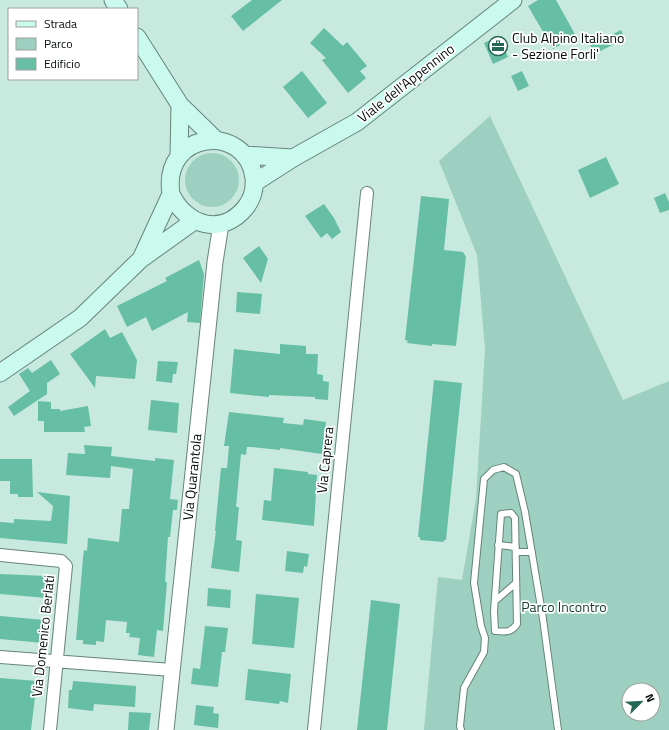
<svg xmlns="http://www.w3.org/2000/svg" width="669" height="730" viewBox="0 0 669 730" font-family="'Titillium Web',sans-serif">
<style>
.green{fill:#9dd0c0;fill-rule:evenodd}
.building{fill:#66bea5}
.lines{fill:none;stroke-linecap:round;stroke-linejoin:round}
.service-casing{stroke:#66847a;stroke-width:8}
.minor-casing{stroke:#66847a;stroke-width:14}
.tertiary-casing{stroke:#66847a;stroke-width:17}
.secondary-casing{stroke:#66847a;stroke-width:19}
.service{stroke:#fff;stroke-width:6}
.minor{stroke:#fff;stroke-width:12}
.tertiary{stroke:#fff;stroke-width:15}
.secondary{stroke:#caf9ee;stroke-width:17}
.labels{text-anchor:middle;stroke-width:3.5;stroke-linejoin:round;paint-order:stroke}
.poi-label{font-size:14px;fill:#040e0b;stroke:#fff;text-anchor:start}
.street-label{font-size:14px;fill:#040e0b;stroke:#fff}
.park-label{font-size:14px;fill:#123b31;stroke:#fff}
</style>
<rect width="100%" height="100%" fill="#c8e9de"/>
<path class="green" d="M490,116L623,400L669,381V730H424L438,577L462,580L476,499L485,349L477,255L439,161ZM629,690H653V714H629Z
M185 180a27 27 0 1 1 54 0a27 27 0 1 1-54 0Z"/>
<path class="building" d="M252,0H282L243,31L231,16Z
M538,0H556L576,36L553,49L528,6Z
M324,28L343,46L347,42L367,66L360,71L366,78L348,93L322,60L326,58L310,43Z
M621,30L625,39L594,54L590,45Z
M499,36L508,57L493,64L484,43Z
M302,71L327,103L308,118L283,87Z
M522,71L529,86L518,91L511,76Z
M606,157L619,184L590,198L578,170Z
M665,193L669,202V210L660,213L654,198Z
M421,196L449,199L444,250L463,252L466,257L456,346L432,344V346L407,343L408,341L405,340Z
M324,204L334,218L341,232L332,239L327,233L321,238L305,216Z
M259,246L268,259L261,283L243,258Z
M199,260L204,274L200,323L187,322L188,312L152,331L146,317L127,327L117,306L167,281L165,278Z
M237,292L262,294L260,314L236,312Z
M105,329L110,338L122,332L137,360L135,379L96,376L95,388L70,354Z
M280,344L306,346V354H318L317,374L323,375V381L329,382L328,400L315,399V397L269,395V397L230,393L234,349L280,354Z
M51,360L60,374L47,383V394L14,416L8,407L30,391L19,374L28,368L32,373Z
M158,361L178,362L176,374H173L172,383L156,381Z
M434,380L462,383L446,540H444V542L420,540V537H418Z
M151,400L179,403L177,433L148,430Z
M38,401L51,402V409H60V411L88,406L91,426L84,427L85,432H44V421H38Z
M229,412L284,418L283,423L303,425L304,419L326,422L322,454L280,448V450L252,447H247L246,455L241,454L236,507H239L236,540L242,541L239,572L211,568L216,531H215L221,468H227L229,446H224Z
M84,445L112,447L111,456L155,461V458L174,460L170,499L178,500L177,510H173L170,537H168L165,582H167L163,631L157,630L154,657L138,655L140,638L129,637L130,633H126L127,622L106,620L104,642L96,641V645L83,644V640H76L83,558L84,550L87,551L88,538L119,542L122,509H129L133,469L111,466L110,478L66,475L68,453L85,454Z
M0,459H32L33,497H18V494H10V481H0Z
M274,468L308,472V474L317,475L314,526L262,520L264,500L271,501Z
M37,492L70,496L67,544L0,538V522L14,523V519L51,521L53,506Z
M287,551L309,554L307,567L304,566L303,573L285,571Z
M0,574L47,576L46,583H48L47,598L0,594Z
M208,588L231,590L230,608L207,606Z
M256,594L299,598L294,648L252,644Z
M371,600L400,604L387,730H357Z
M0,616L45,620L43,643L0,639Z
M205,626L228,628L225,652H222L218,687L191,684L193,668L200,669Z
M248,669L291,674L288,703L280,701L279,704L245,700Z
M0,678L37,681L31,730H0Z
M73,681L136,686L135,707L94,704L93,711L68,708L69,690H72Z
M196,705L214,707L213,713L219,714L218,728L194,725Z
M129,712L151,713L149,730H128Z"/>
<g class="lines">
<g class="service-casing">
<path id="service" d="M511,513L515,518L517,624C511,633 505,632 495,631L494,611L501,514Z
M498,545L516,547
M516,552H532
M495,601L516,583
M461,730L460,726L464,688L484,652L485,638L481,626L474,583L484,479L493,470L504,467L516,474L525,512L543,619L558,730"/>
</g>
<g class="minor-casing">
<path id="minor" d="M0,555L61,561L66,566L50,730
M0,657L172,670
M314,730L367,193"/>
</g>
<g class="tertiary-casing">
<path id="tertiary" d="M166,730L215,262L221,224"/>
</g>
<g class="secondary-casing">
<path id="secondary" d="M113,0L119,9
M137,37L180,105L216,140
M244,155L293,158
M179,156L180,105
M254,183L293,158L357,122L513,0
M141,259L171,194C161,130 247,122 254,178C255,188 252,199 246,207C222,237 186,226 171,194
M0,373L80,318L141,259L194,221"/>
</g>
<use href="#service" class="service"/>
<use href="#minor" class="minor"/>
<use href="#tertiary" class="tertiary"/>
<use href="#secondary" class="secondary"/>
</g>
<defs>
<g id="office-ring" transform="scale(1)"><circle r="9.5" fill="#fff" stroke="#266857" stroke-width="1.5"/><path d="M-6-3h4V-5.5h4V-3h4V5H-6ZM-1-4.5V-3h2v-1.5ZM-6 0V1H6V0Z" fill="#266857"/></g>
</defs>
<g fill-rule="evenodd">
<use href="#office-ring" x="498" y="46"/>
</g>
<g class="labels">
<g class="poi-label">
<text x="512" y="43">Club Alpino Italiano<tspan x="512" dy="16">- Sezione Forli'</tspan></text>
</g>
<g class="street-label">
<text transform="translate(406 83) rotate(-38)" y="5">Viale dell'Appennino</text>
<text transform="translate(325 460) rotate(-84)" y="5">Via Caprera</text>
<text transform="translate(192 477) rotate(-84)" y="5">Via Quarantola</text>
<text transform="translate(43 636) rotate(-84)" y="5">Via Domenico Berlati</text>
</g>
<g class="park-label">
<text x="564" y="612">Parco Incontro</text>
</g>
</g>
<rect x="8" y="8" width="130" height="72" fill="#ffffff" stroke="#9b9f9d"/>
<rect x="16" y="21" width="20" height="6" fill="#caf9ee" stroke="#9b9f9d"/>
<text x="44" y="28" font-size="12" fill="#040e0b">Strada</text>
<rect x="16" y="38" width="20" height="12" fill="#9dd0c0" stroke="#9b9f9d"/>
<text x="44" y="48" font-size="12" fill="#040e0b">Parco</text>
<rect x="16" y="58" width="20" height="12" fill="#66bea5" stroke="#9b9f9d"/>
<text x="44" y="68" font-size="12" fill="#040e0b">Edificio</text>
<g transform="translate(641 702) rotate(66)"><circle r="19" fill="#ffffff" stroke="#9b9f9d"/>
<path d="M0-3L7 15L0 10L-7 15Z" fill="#266857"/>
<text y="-6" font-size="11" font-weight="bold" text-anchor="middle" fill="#040e0b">N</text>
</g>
</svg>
